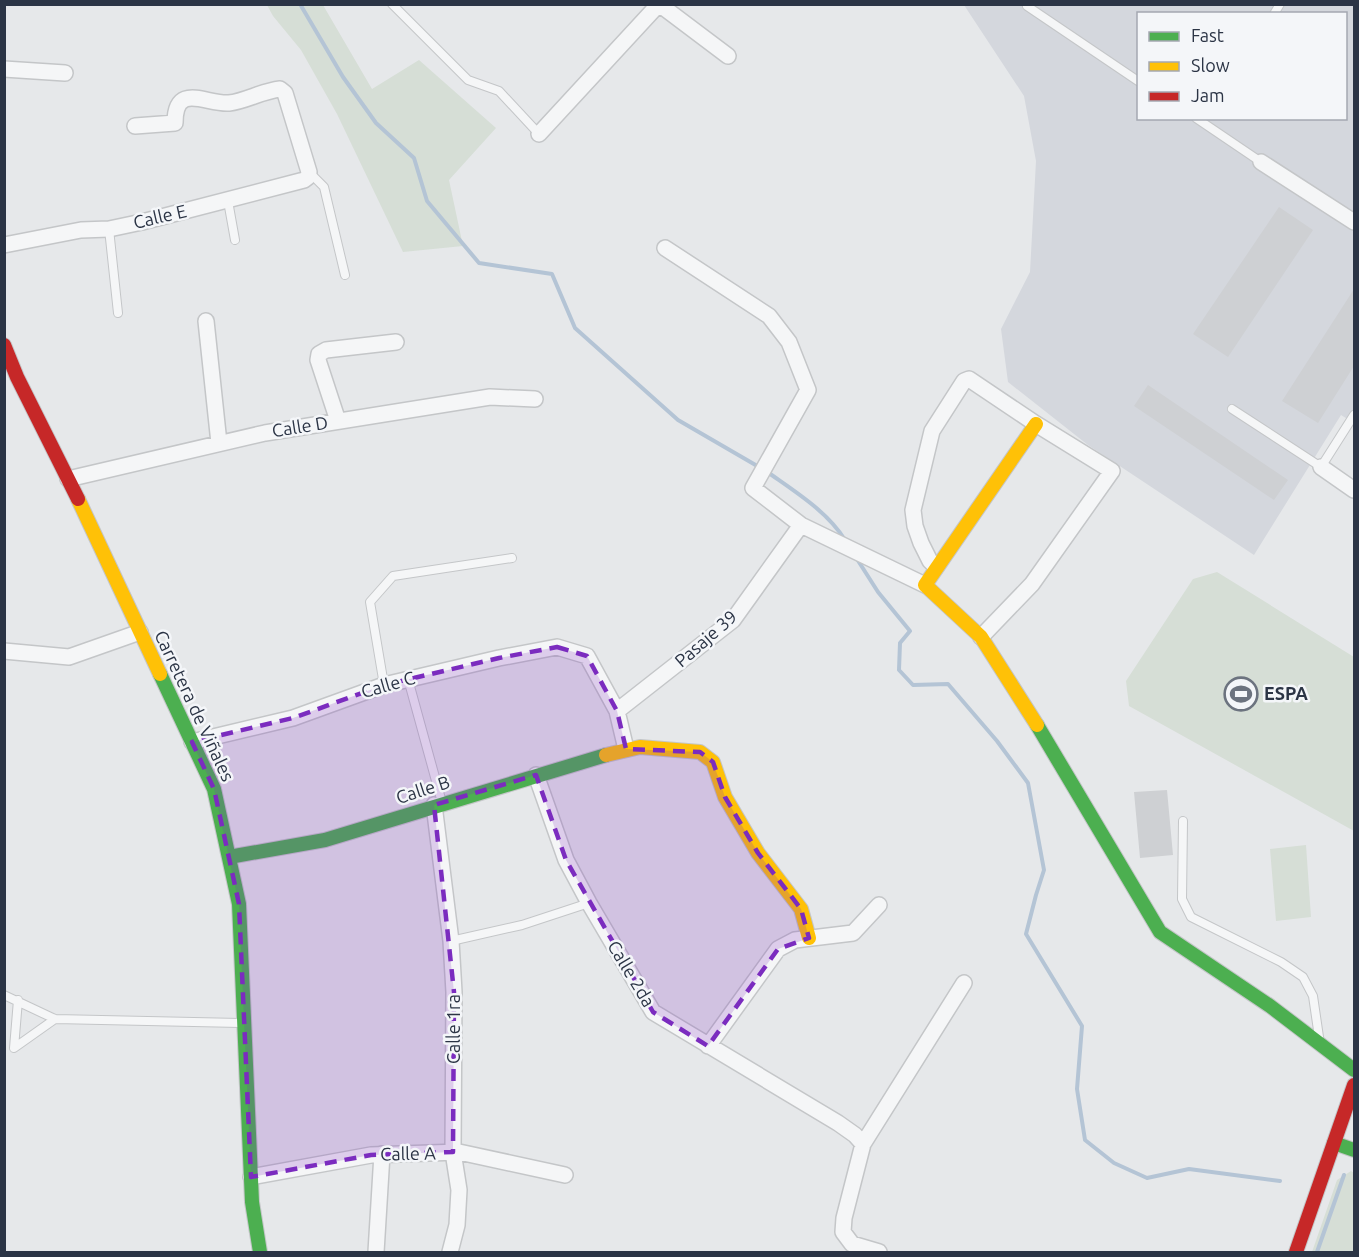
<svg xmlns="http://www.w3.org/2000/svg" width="1359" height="1257" viewBox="0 0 1359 1257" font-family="Ubuntu,sans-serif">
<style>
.built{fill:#d4d7dd;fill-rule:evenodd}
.green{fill:#d6ded6}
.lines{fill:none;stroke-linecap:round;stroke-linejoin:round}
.stream{stroke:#b4c4d5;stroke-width:4}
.building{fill:#ced0d3}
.lane-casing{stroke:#c4c6c8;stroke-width:10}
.street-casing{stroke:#c4c6c8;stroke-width:18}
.fast-casing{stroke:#c4c6c8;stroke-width:16}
.slow-casing{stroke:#c4c6c8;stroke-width:16}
.jam-casing{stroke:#c4c6c8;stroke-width:16}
.lane{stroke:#f5f6f7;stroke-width:8}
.street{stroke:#f5f6f7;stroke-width:15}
.fast{stroke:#4caf50;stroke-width:14}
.slow{stroke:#ffc107;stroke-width:14}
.jam{stroke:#c62828;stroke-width:14}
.marked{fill:#7b2cbf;fill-opacity:0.2;stroke:#7b2cbf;stroke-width:4.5;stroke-dasharray:12 8;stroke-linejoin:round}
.labels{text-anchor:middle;stroke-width:5;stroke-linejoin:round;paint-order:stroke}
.street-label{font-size:18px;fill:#2b3445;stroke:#f4f6f9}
.poi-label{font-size:18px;font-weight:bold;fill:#2b3445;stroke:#f4f6f9;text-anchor:start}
</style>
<rect width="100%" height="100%" fill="#e6e8ea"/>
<path class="built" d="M964,5H1354V423L1341,415L1254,555L1088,445L1008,382L1001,329L1030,272L1036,161L1024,96ZM1138,14H1346V118H1138Z"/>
<path class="green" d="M267,5H323L372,89L419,60L496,128L449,180L463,246L403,252L337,114L301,50L273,16Z
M1217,572L1354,657V831L1129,706L1126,681L1193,579Z
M1306,845L1311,917L1276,921L1270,849Z
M1351,1171L1354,1173V1252H1312L1337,1180Z"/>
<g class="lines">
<path class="stream" d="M300,4L343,77L376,123L414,158L427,201L479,263L552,274L575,328L678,420L759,467
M766,471C794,491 827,511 845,540
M857,559L878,592L910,631L900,643L899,670L913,685L948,684L997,741L1028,783L1044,870L1036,895L1026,934L1082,1026L1077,1089L1085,1140L1114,1163L1147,1178L1189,1169L1280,1181
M1317,1252L1344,1175"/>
</g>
<path class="building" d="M1279,207L1313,230L1228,357L1193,334Z
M1354,289V366L1318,423L1282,401Z
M1148,385L1288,480L1274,500L1134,406Z
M1167,790L1173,855L1140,858L1134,792Z"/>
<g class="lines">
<g class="lane-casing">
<path id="lane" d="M392,4L468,80L499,91L539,134
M1028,4L1027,6L1138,81
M1274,14L1280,4
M1196,118L1261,162
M310,173L324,187L345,275
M228,201L235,240
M109,229L118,313
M1232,409L1321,467L1354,415
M408,679L441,799
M384,685L370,602L393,576L512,558
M1183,821L1182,899L1191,917L1281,962L1303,977L1313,996L1319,1037
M451,941L522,925L589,903
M4,995L55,1019L240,1023
M18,1000L14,1048L55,1019"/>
</g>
<g class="street-casing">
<path id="street" d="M659,4L728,56
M4,69L65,73
M539,134L659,4
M1261,162L1354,222
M4,245L81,230L109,229L142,222L304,180L308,177L309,172L285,93L280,89C262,91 246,101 229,103C207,105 175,81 175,123L135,126
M665,248L769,316L789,342L808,390L753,488L801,525L925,585
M206,321L219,443
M338,421L318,360L319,354L326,350L396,342
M1321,467L1354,490
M68,479L265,433L490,397L535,399
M936,567L930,561L921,543L915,526L913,510L932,431L964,381L969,379L1036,424L1112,471L1032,584L981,637
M4,651L69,657L140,632
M617,711L733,620L801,525
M192,742L293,718L384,685L499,658L557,647L587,656L617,711L626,749
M536,775L566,860L589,903L653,1012L838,1123L855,1135L863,1144
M434,805L451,941L454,992L453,1152L459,1190L457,1225L450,1252
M708,1046L778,949L795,940L853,933L879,905
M251,1177L371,1155L459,1152L565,1175
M376,1252L382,1154
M879,1252L852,1244L843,1232L844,1218L863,1144L964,983"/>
</g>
<g class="fast-casing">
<path id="fast" d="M160,674L214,789L239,904L252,1202L260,1252
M1037,725L1160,932L1270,1006L1354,1070
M229,857L325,840L606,755
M1334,1143L1354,1150"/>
</g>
<g class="slow-casing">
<path id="slow" d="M1036,424L925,585L981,637L1037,725
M78,499L160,674
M606,755L640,747L700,752L713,762L725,797L758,853L801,909L809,938"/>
</g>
<g class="jam-casing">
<path id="jam" d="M4,345L17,377L78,499
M1296,1252L1354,1085"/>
</g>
<use href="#lane" class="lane"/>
<use href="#street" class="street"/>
<use href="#fast" class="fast"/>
<use href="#slow" class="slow"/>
<use href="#jam" class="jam"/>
</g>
<path class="marked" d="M557,647L587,656L617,711L626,749L700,752L713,762L725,797L758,853L801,909L809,938L778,949L708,1046L653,1012L566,860L536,775L434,805L454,992L453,1152L371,1155L251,1177L239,904L214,789L192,742L293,718L384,685L499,658Z"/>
<defs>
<g id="stadium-ring" transform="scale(1.725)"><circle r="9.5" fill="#f4f6f9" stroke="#6c737f" stroke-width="1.5"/><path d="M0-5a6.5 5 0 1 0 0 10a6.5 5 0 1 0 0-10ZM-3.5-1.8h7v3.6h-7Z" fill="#6c737f"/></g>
</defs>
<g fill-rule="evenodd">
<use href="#stadium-ring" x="1241" y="694"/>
</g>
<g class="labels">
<g class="street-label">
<text transform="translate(160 217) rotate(-13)" y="6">Calle E</text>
<text transform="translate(300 427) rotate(-9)" y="6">Calle D</text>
<text transform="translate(706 639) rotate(-41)" y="6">Pasaje 39</text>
<text transform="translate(388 685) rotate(-16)" y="6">Calle C</text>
<text transform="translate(194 706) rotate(65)" y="6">Carretera de Viñales</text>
<text transform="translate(423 790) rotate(-18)" y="6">Calle B</text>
<text transform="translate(631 974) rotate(59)" y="6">Calle 2da</text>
<text transform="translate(454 1029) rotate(-90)" y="6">Calle 1ra</text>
<text transform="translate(408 1154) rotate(-1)" y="6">Calle A</text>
</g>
<g class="poi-label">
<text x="1264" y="700">ESPA</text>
</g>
</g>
<rect width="1359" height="1257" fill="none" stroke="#2b3445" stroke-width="12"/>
<rect x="1137" y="12" width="210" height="108" fill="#f4f6f9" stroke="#a4a8b1" stroke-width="1.5"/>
<rect x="1149" y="32" width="30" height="9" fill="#4caf50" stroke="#a4a8b1" stroke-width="1.5"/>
<text x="1191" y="42" font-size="18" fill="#2b3445">Fast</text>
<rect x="1149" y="62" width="30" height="9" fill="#ffc107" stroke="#a4a8b1" stroke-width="1.5"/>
<text x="1191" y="72" font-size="18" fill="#2b3445">Slow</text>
<rect x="1149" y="92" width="30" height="9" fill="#c62828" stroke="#a4a8b1" stroke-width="1.5"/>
<text x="1191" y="102" font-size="18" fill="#2b3445">Jam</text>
</svg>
